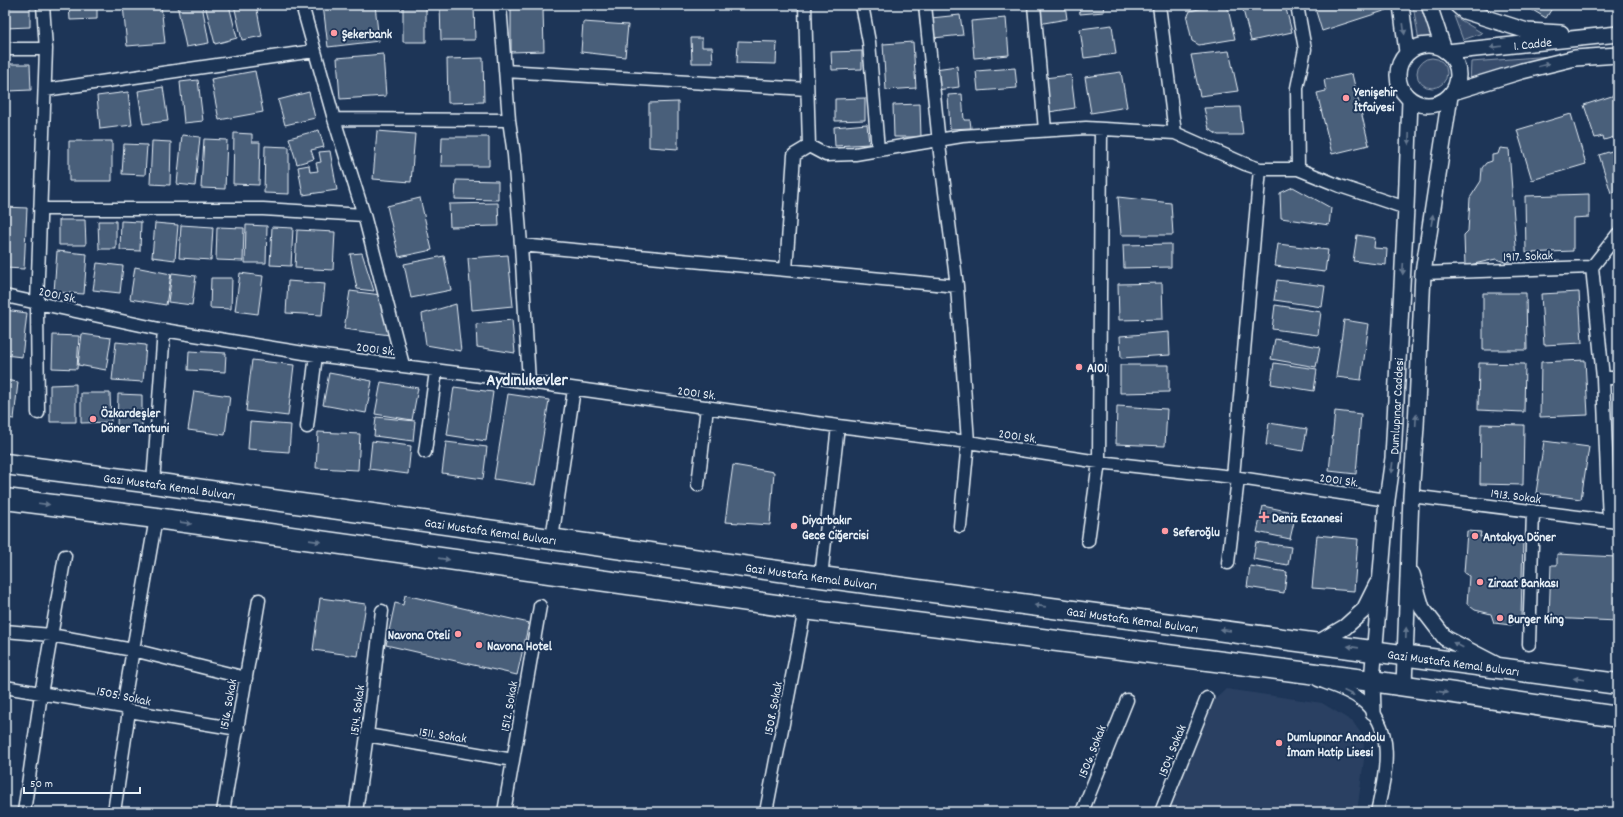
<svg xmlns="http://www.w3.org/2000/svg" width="1623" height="817" viewBox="0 0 1623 817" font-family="Dekko,sans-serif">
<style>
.built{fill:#2a4162}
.green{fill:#374d6c;stroke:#909fb2}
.building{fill:#495e7a;stroke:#e8f1f8}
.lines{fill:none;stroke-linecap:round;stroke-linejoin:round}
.minor-casing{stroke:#e8f1f8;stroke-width:15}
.tertiary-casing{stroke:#e8f1f8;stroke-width:18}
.trunk-casing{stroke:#e8f1f8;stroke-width:23}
.minor{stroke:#1d3557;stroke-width:12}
.tertiary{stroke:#1d3557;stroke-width:15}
.trunk{stroke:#1d3557;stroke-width:20}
.oneway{fill:#64778f}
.poi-dot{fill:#ff9aa2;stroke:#1d3557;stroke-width:1.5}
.labels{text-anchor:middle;stroke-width:4;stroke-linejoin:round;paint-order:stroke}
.poi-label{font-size:13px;font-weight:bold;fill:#e8f1f8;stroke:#1d3557;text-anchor:start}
.street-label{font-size:13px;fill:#e8f1f8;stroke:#1d3557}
.district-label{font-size:17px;font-weight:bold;fill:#e8f1f8;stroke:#1d3557}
</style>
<rect width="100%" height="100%" fill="#1d3557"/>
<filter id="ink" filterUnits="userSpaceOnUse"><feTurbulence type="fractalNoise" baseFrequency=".025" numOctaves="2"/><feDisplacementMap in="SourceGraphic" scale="8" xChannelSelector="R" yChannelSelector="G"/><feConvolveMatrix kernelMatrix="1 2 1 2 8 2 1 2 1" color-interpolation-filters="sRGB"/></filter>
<g filter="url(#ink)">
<path class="built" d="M1226,689L1322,703L1353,722L1362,735L1365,752L1357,812H1169L1210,704Z"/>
<path class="green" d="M1413,5H1424L1439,37L1419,42Z
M1454,16L1482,33L1463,40Z
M1551,56L1470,84L1471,62Z
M1417 73a15 15 0 1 1 30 0a15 15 0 1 1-30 0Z"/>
<path class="building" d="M69,5H97V19L70,20Z
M123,5H161L165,43L127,46Z
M177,5H202L209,43L186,47Z
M205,5H229L237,38L215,44Z
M234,5H256L262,36L242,40Z
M323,5H375L379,41L328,47Z
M403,5H426V42H403Z
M440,5H474L475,40H441Z
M1036,5H1065L1067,19L1038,24Z
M1079,5H1103L1104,12L1080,14Z
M1216,5H1227L1235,39L1199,45L1192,41L1187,18L1190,11Z
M1245,5H1285L1292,32L1251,41L1242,6Z
M1314,5H1385L1387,10L1322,31Z
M1524,5H1554L1546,18Z
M30,6V27L5,28V7Z
M511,9H543L544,51L511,52Z
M960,15L963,35L933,38L931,18Z
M1006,18L1009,55L974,58L971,21Z
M583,22L628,25L625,57L581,52Z
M1112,25L1116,54L1084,58L1080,29Z
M691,38H702V47H712L713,63H692Z
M738,41L777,42L776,64L737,63Z
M913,42L916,88L886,90L883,44Z
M862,51V69L832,70L831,52Z
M1229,51L1238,91L1200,96L1191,55Z
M383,54L386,96L340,99L337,58Z
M483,58L484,102L448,103L447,59Z
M9,64H30L31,90L9,91Z
M957,66L959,87L937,90L935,69Z
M1015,68L1017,88L978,91L976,71Z
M255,71L263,112L219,120L211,79Z
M1121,72L1127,107L1091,113L1085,77Z
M1352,74L1369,145L1332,154L1317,93L1326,91L1324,80Z
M1071,75L1075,108L1049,112L1044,78Z
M198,80L203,121L184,123L180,82Z
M163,87L168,121L143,124L138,91Z
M128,92L132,125L100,129L97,96Z
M309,92L315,118L285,125L278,100Z
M962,94L964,120H970L971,128L950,129L948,95Z
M1618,94V136L1604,140L1603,136L1595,138L1584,105Z
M865,98V120L835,121V99Z
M678,102V149L649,147V103Z
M920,104L921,137H894L893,105Z
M1240,107L1243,135H1218L1209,129L1204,108Z
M1571,114L1586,164L1532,180L1517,130Z
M867,124L869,144L835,146L834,127Z
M319,130L324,147L311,150L314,159L297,164L289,138Z
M377,131L415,134L411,182L373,179Z
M234,133L252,134V142H260L259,185L233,184Z
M182,135L200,137L195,186L177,184Z
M442,137H489V166H441Z
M204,139L227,140L225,189L201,188Z
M69,141H112V181H69Z
M152,141L171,142L170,185L150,184Z
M124,144L147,145L145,175L122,174Z
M265,146L289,147V194L264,193Z
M1500,148L1509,149L1517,260L1505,262L1496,259L1465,266L1464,235L1468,231L1470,198L1481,181L1482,168L1486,163L1492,161V155L1498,154Z
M1618,149V190L1611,193L1599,155Z
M330,151L337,190L303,195L298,167L309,165L310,172L318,171L316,163L321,162L319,152Z
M456,180L498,181V200L455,199Z
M1293,187L1331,208L1329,225L1281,218L1280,193Z
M1589,194V217L1573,218V251L1526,253L1525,196Z
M1118,197L1171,203L1173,235H1121Z
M420,198L432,250L399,257L387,206Z
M498,203L499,226L450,227L449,204Z
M5,207L27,208L24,269L5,268Z
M59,220H85L86,245H59Z
M98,221H116V249H99Z
M121,221L141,222L140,251L120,250Z
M155,223L178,225L175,260L152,257Z
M181,225L213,227L211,260L179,258Z
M246,225L267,226L266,263H245Z
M217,227L244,228L243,261L216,260Z
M272,227L293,228L291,266L270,265Z
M297,230L335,232L333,270L295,268Z
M1357,235L1375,238L1374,248L1387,249L1386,265L1353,261Z
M1171,244V267L1124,268L1123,245Z
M1278,244L1328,250L1325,272L1275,266Z
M57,251L87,254L84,294L54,292Z
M362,253L374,291L357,289L350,254Z
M508,255L513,306L472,310L468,258Z
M444,256L451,290L411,298L404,264Z
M97,263L123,266L120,293L93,290Z
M135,267L171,274L166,305L130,299Z
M172,273L196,276L192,305L168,302Z
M240,273L263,276L258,314L235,311Z
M211,278H232L231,309L210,308Z
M1277,280L1325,286L1322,307L1274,300Z
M288,281L325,284L322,315L286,313Z
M1162,283L1163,319L1119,320L1118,284Z
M350,291L381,295L390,335L344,329Z
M1579,292L1582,343L1544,345L1541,294Z
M1483,293H1526L1527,350H1483Z
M456,304L461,351L426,345L422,314Z
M1275,305L1321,312L1318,335L1272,329Z
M5,310L27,313L22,357L5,355Z
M512,320L515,353L477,347L476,324Z
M1344,320L1369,324L1361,380L1336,377Z
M1169,332L1170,355L1121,358L1120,336Z
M82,334L111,338L106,370L78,365Z
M53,335L79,336L77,369L52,368Z
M1275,339L1320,347L1316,367L1271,359Z
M116,342L146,345L143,382L112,380Z
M189,351L226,353L225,372L188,370Z
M252,360L294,365L288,416L246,411Z
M1585,360L1588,415L1540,417L1541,362Z
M1274,363L1317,369L1314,391L1271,384Z
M1479,363L1525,364L1524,412L1478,410Z
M1120,365H1169V392L1120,393Z
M329,373L372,381L366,413L323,405Z
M5,380L18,382L14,419L5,418Z
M381,382L418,388L412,420L375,414Z
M76,384V422H50V385Z
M454,387L493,392L486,441L447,435Z
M194,391L230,396L225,435L188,430Z
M81,393H110L111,422L81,423Z
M118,394L142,395V428L117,427Z
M508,394L549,400L535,485L494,479Z
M1117,406L1167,409L1165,446L1116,444Z
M1335,411L1361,414L1356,474L1329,471Z
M376,417L415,421L413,441L374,436Z
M250,422L291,425L289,452L248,449Z
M1269,423L1307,429L1303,451L1266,445Z
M1481,424L1524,425L1523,485L1480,484Z
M318,432L360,434L358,470L316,468Z
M372,441L411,446L408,474L369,469Z
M1544,441L1589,447L1581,499L1536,493Z
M446,442L487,447L483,479L442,473Z
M733,465L774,472L770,525L725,522Z
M1263,506L1296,513L1290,539L1257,532Z
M1467,531L1481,532L1480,537L1523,538L1521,618L1511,625L1494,623L1491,614L1475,610L1467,604L1469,576L1464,573Z
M1317,535L1358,539L1354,591L1312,588Z
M1256,542L1291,547L1288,565L1253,559Z
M1557,554L1617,557L1618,621L1549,618L1551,565H1557Z
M1250,566L1287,572L1284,593L1247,587Z
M405,595L529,623L517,675L386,645L395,603L403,605Z
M320,598L366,604L358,656L313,650Z"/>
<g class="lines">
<g class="minor-casing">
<path id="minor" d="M302,5L334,119L364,215L403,365
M500,5L509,120L514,155L521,245L529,382
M805,5L809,146L826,155L855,154L962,136L1086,128L1175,133L1245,164L1260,169H1298L1340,186L1406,208
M862,5L869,42L878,150
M925,5L940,153L957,286L968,442L960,526
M1034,5L1045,130
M1159,5L1175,133
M1297,5L1305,49L1297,88L1298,169
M5,49H46
M505,71L807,89
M45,90L314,51
M334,119L509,120
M40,209H263L364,215
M521,245L957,286
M1592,267L1603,378L1609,521
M786,270L794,155L809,146
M1423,273L1592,267L1618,234
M5,296L164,330L316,355L529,382L838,426L968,442L1099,462L1233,477L1387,500
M1603,378H1618
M38,413L37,304L46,49L43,5
M307,427L316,355
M425,452L436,371
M1233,477L1260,169
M153,483L164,330
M698,485L707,407
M1411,496L1618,522
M552,539L574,389
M1088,541L1099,462L1101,129
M1228,563L1238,478
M821,577L838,426
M5,631L51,635L133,650L246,678
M1529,644L1533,511
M1318,680C1331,685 1348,690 1360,699C1397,727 1386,773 1377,812
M5,687L123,707L129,711L238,729
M123,707L156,518
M367,735L513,760
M24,812L41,694L65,556
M114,812L129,711
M223,812L259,600
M356,812L367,735L382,611
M504,812L540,606
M766,812L805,609
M1082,812L1127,700
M1161,812L1207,698"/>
</g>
<g class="tertiary-casing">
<g id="tertiary">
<path d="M1401,5L1407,52"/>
<path d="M1429,5L1444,50"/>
<path d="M1457,5L1464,11L1527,31L1561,33"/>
<circle cx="1428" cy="75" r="30"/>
<path id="s1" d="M1447,52L1618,34"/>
<path d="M1453,92L1522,71L1575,58L1618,55"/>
<path d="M1412,574L1422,608L1445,638L1495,664"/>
<path d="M1318,643L1345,627L1364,610L1377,584"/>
<path d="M1404,686L1411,496L1416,426L1423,273L1450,96"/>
<path id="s2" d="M1373,712L1372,681L1387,500L1393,458L1406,208L1410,100"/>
</g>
</g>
<g class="trunk-casing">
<g id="trunk">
<path id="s3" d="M5,464L153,483L821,577L1618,684"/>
<path d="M5,499L156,518L805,609L1372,681L1618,717"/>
</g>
</g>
<use href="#minor" class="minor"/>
<use href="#tertiary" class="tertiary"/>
<use href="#trunk" class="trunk"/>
</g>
<defs><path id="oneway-solid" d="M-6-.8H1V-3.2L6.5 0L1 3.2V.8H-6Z"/></defs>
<g class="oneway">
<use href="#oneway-solid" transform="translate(1404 29) rotate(83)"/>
<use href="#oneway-solid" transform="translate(1496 47) rotate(173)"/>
<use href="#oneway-solid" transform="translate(1544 65) rotate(-14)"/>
<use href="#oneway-solid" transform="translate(1409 139) rotate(92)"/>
<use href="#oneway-solid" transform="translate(1432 220) rotate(-81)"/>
<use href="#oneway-solid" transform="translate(1403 269) rotate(93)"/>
<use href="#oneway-solid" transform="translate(1416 420) rotate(-87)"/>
<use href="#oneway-solid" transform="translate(1392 468) rotate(97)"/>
<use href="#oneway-solid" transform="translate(44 504) rotate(7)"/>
<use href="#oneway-solid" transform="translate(186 523) rotate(8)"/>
<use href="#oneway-solid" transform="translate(315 541) rotate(8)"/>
<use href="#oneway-solid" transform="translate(444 559) rotate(8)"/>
<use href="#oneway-solid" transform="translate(1040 606) rotate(-172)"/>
<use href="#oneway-solid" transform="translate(1225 630) rotate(-172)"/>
<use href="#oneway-solid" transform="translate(1406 633) rotate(-88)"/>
<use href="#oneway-solid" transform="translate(1458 645) rotate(-153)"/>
<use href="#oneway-solid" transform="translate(1353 647) rotate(-172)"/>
<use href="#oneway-solid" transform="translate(1579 679) rotate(-173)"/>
<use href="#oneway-solid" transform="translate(1442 692) rotate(8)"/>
<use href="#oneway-solid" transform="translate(1349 693) rotate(25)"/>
</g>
</g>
<g class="poi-dot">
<circle cx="334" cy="33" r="4"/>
<circle cx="1346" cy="98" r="4"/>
<circle cx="1079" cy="367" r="4"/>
<circle cx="93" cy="419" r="4"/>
<path d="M1262 511h4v4h4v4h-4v4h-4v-4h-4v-4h4z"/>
<circle cx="794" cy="526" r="4"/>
<circle cx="1165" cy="531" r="4"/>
<circle cx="1475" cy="536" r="4"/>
<circle cx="1480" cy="582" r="4"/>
<circle cx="1500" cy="618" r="4"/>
<circle cx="458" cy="634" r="4"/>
<circle cx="479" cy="645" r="4"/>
<circle cx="1279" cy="743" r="4"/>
</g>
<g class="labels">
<g class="poi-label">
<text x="342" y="38">Şekerbank</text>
<text x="1354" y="96">Yenişehir<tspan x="1354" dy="15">İtfaiyesi</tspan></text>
<text x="1087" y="372">A101</text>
<text x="101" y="417">Özkardeşler<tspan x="101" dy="15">Döner Tantuni</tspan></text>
<text x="1272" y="522">Deniz Eczanesi</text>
<text x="802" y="524">Diyarbakır<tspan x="802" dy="15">Gece Ciğercisi</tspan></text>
<text x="1173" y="536">Seferoğlu</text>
<text x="1483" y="541">Antakya Döner</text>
<text x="1488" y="587">Ziraat Bankası</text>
<text x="1508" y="623">Burger King</text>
<text x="450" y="639" text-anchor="end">Navona Oteli</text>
<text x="487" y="650">Navona Hotel</text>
<text x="1287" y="741">Dumlupınar Anadolu<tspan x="1287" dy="15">İmam Hatip Lisesi</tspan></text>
</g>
<g class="street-label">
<text dy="5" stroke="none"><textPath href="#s1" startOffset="86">1. Cadde</textPath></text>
<text transform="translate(1528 255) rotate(-2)" y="5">1917. Sokak</text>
<text transform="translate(58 294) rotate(12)" y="5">2001 Sk.</text>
<text transform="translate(376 348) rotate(7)" y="5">2001 Sk.</text>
<text transform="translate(697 392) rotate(8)" y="5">2001 Sk.</text>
<text dy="5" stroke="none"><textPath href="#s2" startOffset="307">Dumlupınar Caddesi</textPath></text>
<text transform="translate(1018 435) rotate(9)" y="5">2001 Sk.</text>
<text transform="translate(1339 479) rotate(8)" y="5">2001 Sk.</text>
<text dy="5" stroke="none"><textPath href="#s3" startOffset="166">Gazi Mustafa Kemal Bulvarı</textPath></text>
<text transform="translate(1516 495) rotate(7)" y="5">1913. Sokak</text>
<text dy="5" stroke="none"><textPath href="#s3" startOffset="490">Gazi Mustafa Kemal Bulvarı</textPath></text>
<text dy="5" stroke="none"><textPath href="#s3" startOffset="814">Gazi Mustafa Kemal Bulvarı</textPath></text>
<text dy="5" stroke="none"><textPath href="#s3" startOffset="1138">Gazi Mustafa Kemal Bulvarı</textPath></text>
<text dy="5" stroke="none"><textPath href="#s3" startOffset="1462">Gazi Mustafa Kemal Bulvarı</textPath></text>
<text transform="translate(124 695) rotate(12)" y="5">1505. Sokak</text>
<text transform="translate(227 704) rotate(-80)" y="5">1516. Sokak</text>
<text transform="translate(508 706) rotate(-80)" y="5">1512. Sokak</text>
<text transform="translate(772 708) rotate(-79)" y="5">1508. Sokak</text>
<text transform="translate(356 710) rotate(-83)" y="5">1514. Sokak</text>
<text transform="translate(443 734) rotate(9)" y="5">1511. Sokak</text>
<text transform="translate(1171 750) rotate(-68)" y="5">1504. Sokak</text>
<text transform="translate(1091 751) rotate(-68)" y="5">1506. Sokak</text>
</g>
<g class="district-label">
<text x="527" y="385">Aydınlıkevler</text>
</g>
</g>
<rect width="1623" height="817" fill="none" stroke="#1d3557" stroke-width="20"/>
<rect x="10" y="10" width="1603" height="797" fill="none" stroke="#e8f1f8" stroke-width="1.5" filter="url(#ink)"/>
<path d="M24 787v6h116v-6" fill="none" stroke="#e8f1f8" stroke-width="2"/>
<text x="30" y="787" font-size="12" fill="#e8f1f8" stroke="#1d3557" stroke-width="3" paint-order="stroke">50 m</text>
</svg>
